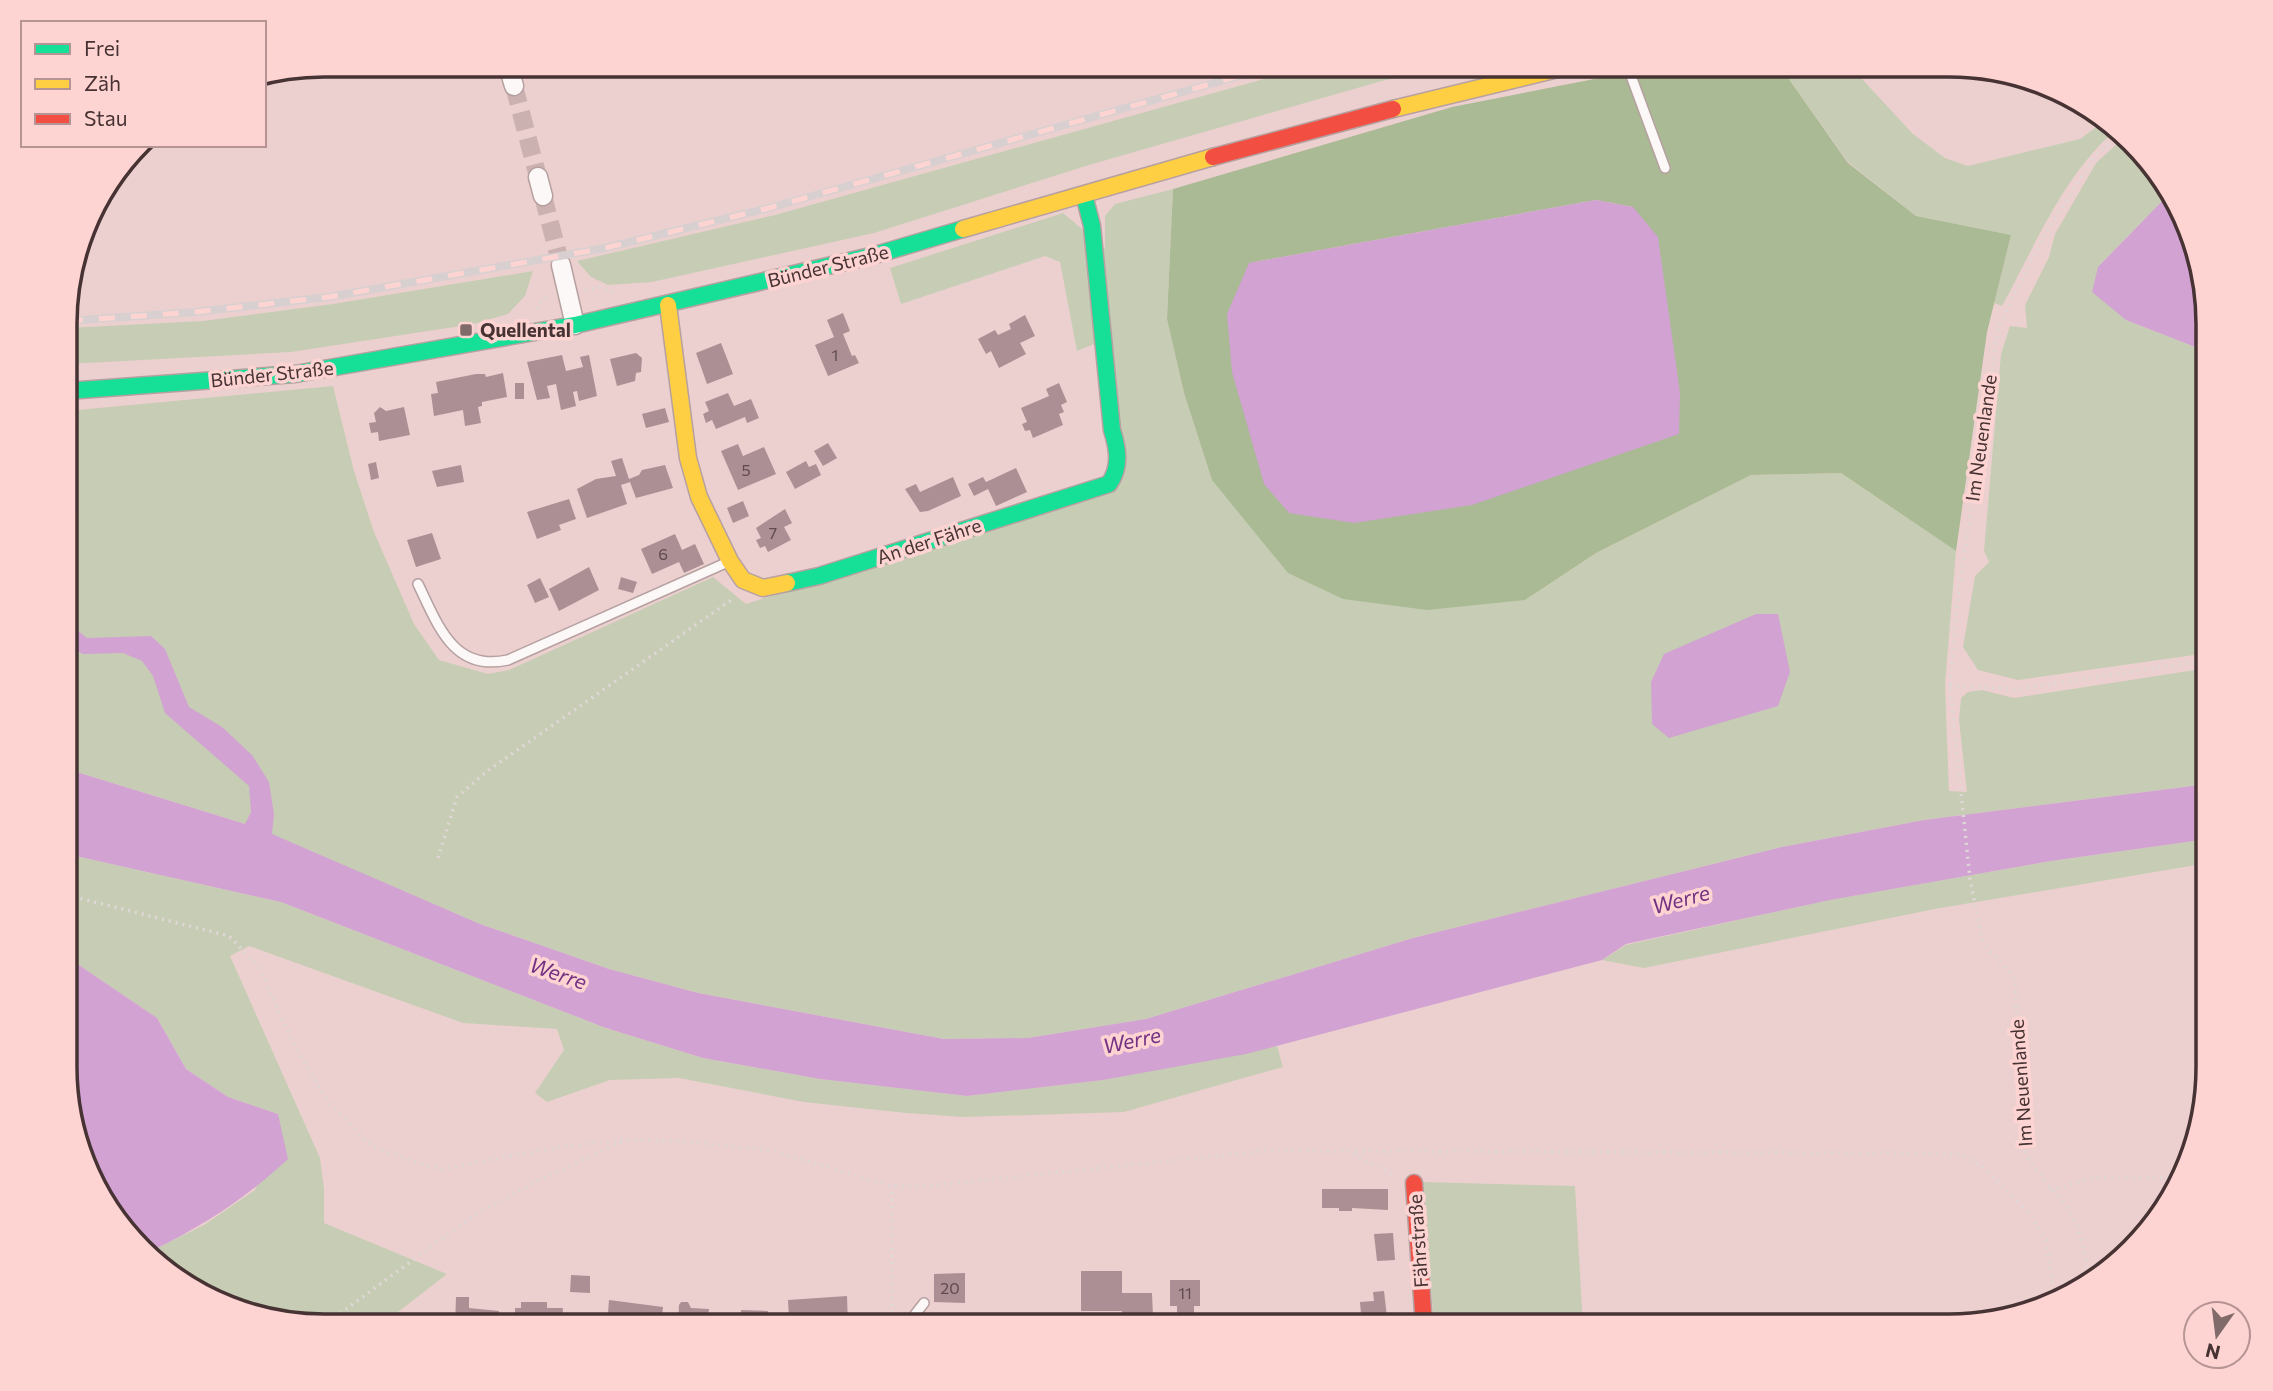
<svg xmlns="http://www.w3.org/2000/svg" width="2273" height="1391" viewBox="0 0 2273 1391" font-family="Commissioner,sans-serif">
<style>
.green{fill:#c7cdb5}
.forest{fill:#a9ba94;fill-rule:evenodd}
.water{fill:#d1a2d2}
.building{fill:#ab8f94}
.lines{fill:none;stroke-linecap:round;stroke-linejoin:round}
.street-tunnel{stroke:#cbb1b0;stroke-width:18;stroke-dasharray:18 9;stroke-linecap:butt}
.lane-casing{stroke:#b6a0a0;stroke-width:12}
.street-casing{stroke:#b6a0a0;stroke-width:21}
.fast-casing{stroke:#b6a0a0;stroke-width:19}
.slow-casing{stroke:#b6a0a0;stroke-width:19}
.jam-casing{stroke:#b6a0a0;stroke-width:19}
.path{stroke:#e0d7d7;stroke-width:3.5;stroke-dasharray:2 5;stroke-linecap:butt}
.lane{stroke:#fcf8f8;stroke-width:9}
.street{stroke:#fcf8f8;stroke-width:18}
.fast{stroke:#16e098;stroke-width:16}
.slow{stroke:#ffcf43;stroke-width:16}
.jam{stroke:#f24e42;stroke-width:16}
.rail-casing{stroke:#d8d0d0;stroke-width:8}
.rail{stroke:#fed4d3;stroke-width:5;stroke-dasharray:16;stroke-linecap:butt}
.poi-dot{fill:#816a6a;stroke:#fed4d3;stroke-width:2.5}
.labels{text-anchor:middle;stroke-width:7;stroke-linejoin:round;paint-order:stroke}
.number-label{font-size:16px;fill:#604a4b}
.street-label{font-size:19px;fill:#473333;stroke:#fed4d3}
.poi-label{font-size:19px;font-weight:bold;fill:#473333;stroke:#fed4d3;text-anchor:start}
.water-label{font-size:21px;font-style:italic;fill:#733283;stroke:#fed4d3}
.rim{fill:none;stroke:#473333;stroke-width:3.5}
</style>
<rect width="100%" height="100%" fill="#ecd0cf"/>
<path class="green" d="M1314,65H1456L1382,81L1089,165L874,233L652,282L608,285L591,277L577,261L775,215Z
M1795,65H1849L1913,134L1945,158L1968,166L2080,139L2102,123L2112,133C2061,180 2035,246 2002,306L1994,303L2011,235L1916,216L1848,162L1786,75Z
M2120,141L2171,192L2098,267L2126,320L2208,352V653L2018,680L1978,670L1963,647L1975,576L1989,562L1984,551L2001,354L2010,326L2027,328L2025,305L2049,257L2055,234L2096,163Z
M1173,189L1167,319L1184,393L1212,480L1525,600L1596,553L1751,475L1841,473L1956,551L1945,685L1949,791L1967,792L1959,720L1961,698L1968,692L1982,690L2014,698L2208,668V784L1924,820L1782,847L1413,938L1146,1019L1028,1038L944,1039L698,993L609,969L480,924L245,824L67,769V411L333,386L354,471L374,532L414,624L439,660L488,674L509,670L713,577L746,604L1114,486L1109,338L1077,351L1060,262L1045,256L901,304L890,268L1063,213L1105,248V216L1115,204Z
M533,271L525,296L508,314L474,324L291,352L67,364V328L203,321L333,304Z
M2208,839V863L1935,909L1644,968L1602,960L1626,945L1829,900L2051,861Z
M67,854L281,902L606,1028L703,1058L820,1079L967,1096L1103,1080L1277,1046L1283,1067L1124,1112L964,1117L906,1113L804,1102L679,1078L610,1080L547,1102L535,1093L564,1050L557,1029L463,1023L249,946L230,956L320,1158L324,1189V1223L447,1274L380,1326H324L257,1317L194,1291L151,1251L204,1225L255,1190L278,1114L228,1097L186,1069L157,1018L67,957Z
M1423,1182L1575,1186L1583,1326H1434Z"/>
<path class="forest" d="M1666,65H1795L1786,75L1848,163L1916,216L2011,235L1987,332L1956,551L1841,473L1751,475L1596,553L1525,600L1427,610L1343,599L1288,573L1212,480L1184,393L1167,319L1173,189L1452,107ZM1596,200L1633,207L1249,263Z"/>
<path class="water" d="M2171,192L2208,307V352L2126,320L2092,292L2098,267Z
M1596,200L1633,207L1658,237L1680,393L1679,434L1472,505L1354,523L1289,513L1264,484L1232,372L1227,314L1249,263Z
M1756,614H1778L1790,672L1778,706L1669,738L1652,724L1651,682L1664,654Z
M67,622L87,638L151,636L165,649L189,707L222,727L252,755L269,782L274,814L272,834L480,924L609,969L698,993L944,1039L1028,1038L1146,1019L1413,938L1782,847L1924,820L2208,784V839L2051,861L1830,900L1626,944L1602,960L1246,1054L1103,1080L967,1096L820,1079L703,1058L606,1028L281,902L67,854V769L245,824L251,812L249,786L165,713L153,676L142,661L123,653L83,654L67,646Z
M67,957L157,1018L186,1069L228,1097L278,1114L288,1159C246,1198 203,1226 151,1251L108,1211L67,1100Z"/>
<path class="building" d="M1955,66L1973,68V75L1956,76Z
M843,313L850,331L843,334L852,356L855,355L859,363L828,376L815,345L834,337L827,320Z
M1025,315L1035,336L1020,343L1026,354L999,368L991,351L986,354L978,339L995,330L998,335L1011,329L1009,324Z
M721,343L733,374L707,384L696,353Z
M636,353L642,358L641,372L636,373L635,381L617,386L610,359Z
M562,355L566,371L583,367L580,357L589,355L597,396L579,401L577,391L573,392L576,406L561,410L556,384L547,386L550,398L537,400L527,362Z
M503,373L507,397L482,402V406L478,407L481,423L465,426L463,410L434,416L431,394L438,393L436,382L476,374H485L486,377Z
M515,383H524V399H515Z
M1059,383L1067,402L1061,405L1064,412L1059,414L1063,425L1033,438L1030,430L1025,431L1022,424L1027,422L1021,408L1049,396L1046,389Z
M728,393L734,406L751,399L759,418L747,423L745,417L716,429L712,420L706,423L703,414L709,411L705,402Z
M380,407L386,411L404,407L410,435L379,441L378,432L371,433L369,423L376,422L374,413Z
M665,408L669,422L646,428L642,414Z
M828,443L837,458L823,466L814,451Z
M738,444L743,456L764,447L776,474L738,490L721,451Z
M622,458L629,479L639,475L642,470L665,465L673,488L636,498L630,482L621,485L627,504L587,518L577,489L596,479L616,476L611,461Z
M806,461L809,467L816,464L821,475L795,489L786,472Z
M376,462L379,478L371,480L368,464Z
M461,465L464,482L437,487L432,471Z
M1016,468L1027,492L996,506L988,489L974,496L968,484L983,477L986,482Z
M953,477L961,496L928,511L920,512L905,489L916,484L920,492Z
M569,499L576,519L559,525L561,530L537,539L527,512Z
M743,501L749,516L733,523L727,508Z
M785,509L792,523L784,527L791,540L768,552L765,546L760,548L756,540L761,538L756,528Z
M432,533L441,559L416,567L407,540Z
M675,534L682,550L695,544L704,564L684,573L679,562L652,574L641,549Z
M589,567L599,590L559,611L549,589Z
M621,577L637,582L633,593L618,589Z
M540,578L549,597L535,603L527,585Z
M1322,1189H1388V1210L1352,1208V1211H1339V1208H1322Z
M1393,1233L1395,1260L1377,1261L1374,1234Z
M1081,1271H1122V1293H1152L1153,1317L1122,1316V1311H1081Z
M965,1273V1303L934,1302V1274Z
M571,1275L590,1276V1293L570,1292Z
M1170,1280H1200V1306H1194V1314H1177V1306H1170Z
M1384,1291L1388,1326H1362L1360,1302L1374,1301L1373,1292Z
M847,1296L848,1326H814V1318L789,1319L788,1300Z
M456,1297H469V1308L499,1311V1326H455Z
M609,1300L663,1307L661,1326H607Z
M521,1302H547V1308H563L562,1321L546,1320V1326L515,1324V1308H521Z
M681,1302H688L691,1308L709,1309L708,1318H726V1326H678L679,1305Z
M741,1310L768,1311L767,1326H740Z"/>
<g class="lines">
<path class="street-tunnel" d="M514,86L538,177
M543,196L561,265"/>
<g class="lane-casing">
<path id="lane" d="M1627,65L1665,168
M418,584C438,625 453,672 508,660L728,562
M906,1326L924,1303"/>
</g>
<g class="street-casing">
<path id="street" d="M508,65L514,86
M538,177L543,196
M561,265L575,325"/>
</g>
<g class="fast-casing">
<path id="fast" d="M67,391L295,374L575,325L875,255L963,229
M787,583L819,576L1109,484C1121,467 1118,449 1112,430L1092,226L1084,195"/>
</g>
<g class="slow-casing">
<path id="slow" d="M1393,109L1574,65
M963,229L1213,157
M668,305L688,458L699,497L730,561L743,580L763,588L787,583"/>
</g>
<g class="jam-casing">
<path id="jam" d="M1213,157L1393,109
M1414,1183L1424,1326"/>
</g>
<path class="path" d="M585,290L600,287L614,293
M536,309L546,297L550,296
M1950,686L2017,689L2208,660
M438,858L457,797L486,772L734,598
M67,895L229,936L258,966L293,1043L329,1103L372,1146L414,1162L441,1169L566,1146L627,1140L682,1141L774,1151L892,1186L915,1187L1264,1151L1936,1153L1961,1155L1982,1166L2032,1216L2046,1240L2055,1298
M1353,1154L1396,1176
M2050,1190L2098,1177H2179
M2088,1282C2086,1260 2083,1237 2073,1217C2059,1191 2033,1175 2022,1145L2015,982L2010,972L1990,952L1982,938L1970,879L1950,686L1957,603L1998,327L2045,234L2094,157L2116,137
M892,1320V1186
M323,1326L473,1216L539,1180L622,1142"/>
<use href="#lane" class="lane"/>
<use href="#street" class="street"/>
<use href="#fast" class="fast"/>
<use href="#slow" class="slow"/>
<use href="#jam" class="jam"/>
<g class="rail-casing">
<path id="rail" d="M67,321L195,312L329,297L605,248L769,208L1278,65"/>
</g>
<use href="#rail" class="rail"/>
</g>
<rect class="poi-dot" x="459" y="323" width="14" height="14" rx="3.5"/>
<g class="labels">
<g class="number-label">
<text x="835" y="361">1</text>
<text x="746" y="476">5</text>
<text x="773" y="539">7</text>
<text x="663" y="560">6</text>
<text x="950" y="1294">20</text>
<text x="1185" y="1299">11</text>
</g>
<g class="street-label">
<text transform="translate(828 266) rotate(-14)" y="7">Bünder Straße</text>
<text transform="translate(272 374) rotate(-6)" y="7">Bünder Straße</text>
<text transform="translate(1981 438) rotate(-82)" y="7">Im Neuenlande</text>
<text transform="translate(929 541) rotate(-18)" y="7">An der Fähre</text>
<text transform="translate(2021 1083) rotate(-94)" y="7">Im Neuenlande</text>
<text transform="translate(1418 1241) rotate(-94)" y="7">Fährstraße</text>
</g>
<g class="poi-label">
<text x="480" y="337">Quellental</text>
</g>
<g class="water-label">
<text transform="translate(1681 900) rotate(-15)" y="7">Werre</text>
<text transform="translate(558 974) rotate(19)" y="7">Werre</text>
<text transform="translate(1132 1041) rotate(-12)" y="7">Werre</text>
</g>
</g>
<path d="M0 0H2273V1391H0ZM324 77H1949A247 247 0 0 1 2196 324V1067A247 247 0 0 1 1949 1314H324A247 247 0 0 1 77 1067V324A247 247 0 0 1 324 77Z" fill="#fed4d3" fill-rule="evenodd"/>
<path class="rim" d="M324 77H1949A247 247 0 0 1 2196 324V1067A247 247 0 0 1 1949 1314H324A247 247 0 0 1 77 1067V324A247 247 0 0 1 324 77Z"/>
<rect x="21" y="21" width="245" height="126" fill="#fed4d3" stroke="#b59493" stroke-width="2"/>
<rect x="35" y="44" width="35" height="10" fill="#16e098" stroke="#b59493" stroke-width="2"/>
<text x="84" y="56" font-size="21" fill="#473333">Frei</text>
<rect x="35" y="79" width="35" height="10" fill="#ffcf43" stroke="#b59493" stroke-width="2"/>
<text x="84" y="91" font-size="21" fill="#473333">Zäh</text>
<rect x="35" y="114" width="35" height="10" fill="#f24e42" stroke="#b59493" stroke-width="2"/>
<text x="84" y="126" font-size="21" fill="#473333">Stau</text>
<g transform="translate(2217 1335) rotate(194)"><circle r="33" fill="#fed4d3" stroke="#b59493" stroke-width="2"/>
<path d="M0-5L12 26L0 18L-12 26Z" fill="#816a6a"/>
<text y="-10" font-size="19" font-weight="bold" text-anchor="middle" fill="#473333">N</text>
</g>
</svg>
